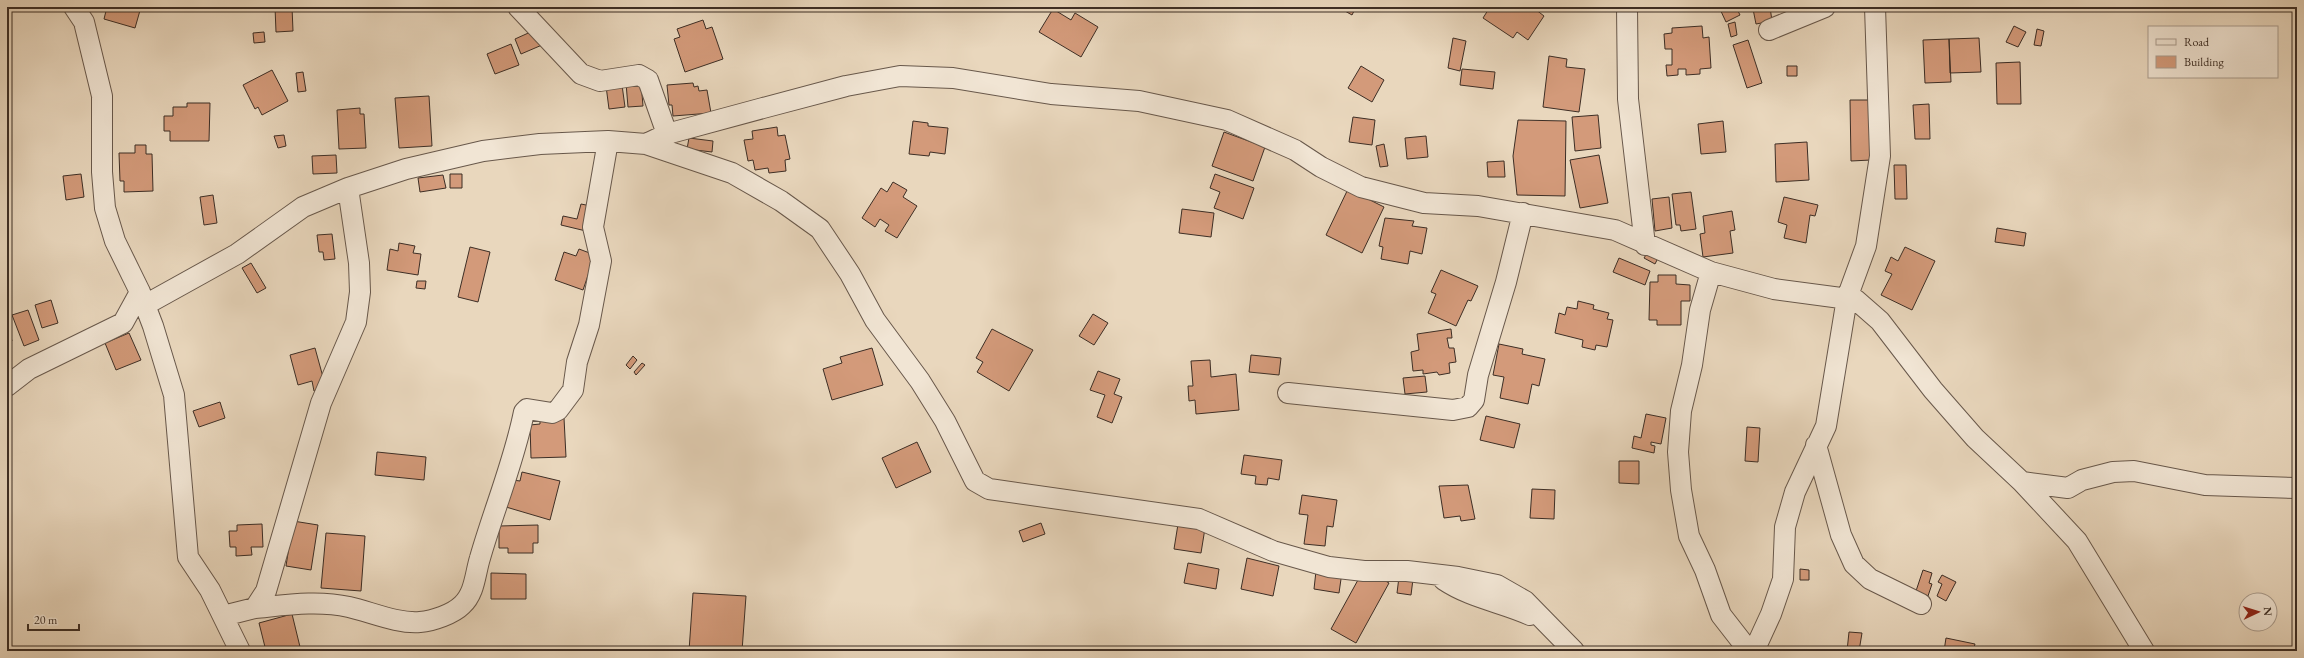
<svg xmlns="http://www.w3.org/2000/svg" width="2304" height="658" viewBox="0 0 2304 658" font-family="'EB Garamond',serif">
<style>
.building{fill:#d39a7a;stroke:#3d2e25}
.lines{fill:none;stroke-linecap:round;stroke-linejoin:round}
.street-casing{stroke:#68584b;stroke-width:22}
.street{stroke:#f1e5d4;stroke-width:20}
</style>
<rect width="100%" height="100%" fill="#e9d7bd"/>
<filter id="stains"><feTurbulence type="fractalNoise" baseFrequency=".005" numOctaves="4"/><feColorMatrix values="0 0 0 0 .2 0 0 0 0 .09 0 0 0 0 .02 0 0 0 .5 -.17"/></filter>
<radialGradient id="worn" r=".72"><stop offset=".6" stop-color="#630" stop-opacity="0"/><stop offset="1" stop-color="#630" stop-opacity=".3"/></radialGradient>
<path class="building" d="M107,7H141L135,28L104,19Z
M275,7H292L293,31L276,32Z
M1338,7H1356L1352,15Z
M1490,7H1537L1535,9L1544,16L1528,40L1517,32L1513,38L1483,18Z
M1719,7H1736L1740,15L1726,22Z
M1770,7L1772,21L1756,24L1753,9Z
M1053,9L1071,20L1075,13L1098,27L1081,57L1039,32Z
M703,20L706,29L712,27L723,59L685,72L674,39L680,37L677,29Z
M1735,22L1737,35L1731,37L1728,24Z
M1702,26L1703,38L1709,37L1711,68L1700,69V74L1686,75V69H1678V75L1667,76L1666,65H1672V49H1665L1664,34L1672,33V28Z
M2014,26L2026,32L2018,47L2006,42Z
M2037,29L2044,31L2041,46L2034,45Z
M535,30L542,45L521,54L515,39Z
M264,32L265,42L254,43L253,33Z
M1453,38L1466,41L1460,71L1448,68Z
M1979,38L1981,72L1950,73L1949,39Z
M1949,39L1951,82L1925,83L1923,40Z
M1748,40L1762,83L1747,88L1733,45Z
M511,44L519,65L495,74L487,54Z
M1549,56L1567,59L1566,67L1585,69L1579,112L1543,107Z
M2020,62L2021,104H1997L1996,63Z
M1361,66L1384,80L1372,102L1348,88Z
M1787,66H1797V76H1787Z
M1462,69L1495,72L1493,89L1460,85Z
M272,70L288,101L262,115L258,107L255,109L243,85Z
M303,72L306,91L298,92L296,73Z
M641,82L643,106L628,107L626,83Z
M693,83L694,87L698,86L699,91L707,90L711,113L673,116L672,105H669L667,85Z
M622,85L625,107L609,109L606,86Z
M429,96L432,146L399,148L395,98Z
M1850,100H1870L1871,160L1851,161Z
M187,103H210L209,141H170V131H164V116H173V107H187Z
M1929,104L1930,139H1915L1913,105Z
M360,108V114H364L366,148L339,149L337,110Z
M1598,115L1601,148L1575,151L1572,117Z
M1353,117L1375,120L1372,145L1349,142Z
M1518,120L1566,121L1565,196L1517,195L1513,156Z
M913,121L928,123V126L948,128L945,154L930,152L929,156L909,154Z
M1723,121L1726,152L1701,154L1698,124Z
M777,127L778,136L785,135L790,159L785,160L786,171L769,173L768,168L755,170L753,160L748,161L744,140L753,139L752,131Z
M1224,132L1265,147L1253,181L1212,166Z
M284,135L286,146L278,148L274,136Z
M1426,136L1428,157L1407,159L1405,138Z
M689,138L713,141L712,152L687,149Z
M1807,142L1809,180L1776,182L1775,144Z
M1384,144L1388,166L1380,167L1376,146Z
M135,145H146V154H152L153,191L124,192V181H120L119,153H135Z
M336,155L337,173L313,174L312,156Z
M1599,155L1608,203L1580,208L1570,160Z
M1504,161L1505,177H1488L1487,162Z
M1894,165H1906L1907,199H1895Z
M81,174L84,197L66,200L63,176Z
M450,174H462V188H450Z
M1215,174L1254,188L1243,219L1214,208L1220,192L1210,188Z
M443,175L446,188L420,192L418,178Z
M893,182L907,190L903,197L917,206L897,238L885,231L889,225L880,219L875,227L862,218L881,188L887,192Z
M1348,189L1384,207L1362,253L1326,235Z
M1691,192L1696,229L1681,231L1680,225H1676L1672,194Z
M213,195L217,223L204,225L200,197Z
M1669,197L1672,228L1655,231L1652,199Z
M1784,197L1818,205L1815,216L1810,215L1806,243L1784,238L1787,225L1778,222Z
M581,204L591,206L586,231L561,225L563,216L577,219Z
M1182,209L1214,213L1211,237L1179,233Z
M1732,211L1735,230L1730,231L1733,253L1703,257L1700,234L1705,233L1703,216Z
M1385,218L1414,221L1412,226L1427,228L1422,254L1410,251L1408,264L1381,259L1383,247L1379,246Z
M1997,228L2026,233L2024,246L1995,242Z
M332,234L335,259L324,260L323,252H319L317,235Z
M399,243L415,246L413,253L421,254L418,275L387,270L390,249L398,251Z
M470,247L490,252L478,302L458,297Z
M1905,247L1935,261L1912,310L1881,295L1892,274L1885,271L1891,257L1898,261Z
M579,249L595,255L583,290L555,280L564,252L576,256Z
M1649,250L1659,256L1655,264L1644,258Z
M1619,258L1650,271L1645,285L1613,272Z
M251,263L266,288L257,293L242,268Z
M1441,270L1478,286L1471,301L1468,300L1456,326L1428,313L1436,294L1431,292Z
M1658,275H1676V284L1690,285V301H1681V325H1657V320H1649L1650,282H1658Z
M417,281H426L425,289L416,288Z
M51,300L58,323L42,328L35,305Z
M1578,301L1594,305L1593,309L1609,313L1607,319L1613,320L1607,347L1596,345L1595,350L1582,347L1583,340L1555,333L1559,313L1565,315L1567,307L1577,309Z
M28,310L39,340L24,346L12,315Z
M1093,314L1108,323L1094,345L1079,336Z
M7,322L12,341L7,343Z
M992,329L1033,350L1009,391L977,372L983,362L976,358Z
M1451,329L1452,338H1447L1449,348H1454L1456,362L1449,363L1450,373L1439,375L1437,372L1423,374V370L1413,371L1411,352L1419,350L1417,334Z
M129,333L141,360L116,370L105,343Z
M1499,344L1523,349L1522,354L1545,359L1539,386L1532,384L1528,404L1500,398L1504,377L1493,375Z
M315,348L326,388L314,391L312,381L298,385L290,355Z
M872,348L883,385L832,400L823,369L842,363L840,357Z
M1251,355L1281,358L1279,375L1249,372Z
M633,356L637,360L630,369L626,365Z
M1210,360L1211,377L1236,374L1239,410L1196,414L1195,400L1189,401L1188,386H1193L1191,361Z
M642,363L645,365L636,375L634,372Z
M1098,371L1120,379L1114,394L1122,397L1112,423L1097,417L1105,395L1090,390Z
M1425,376L1427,392L1405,394L1403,378Z
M220,402L225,418L199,427L193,411Z
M1646,414L1666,418L1661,444L1651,442V445L1655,446L1654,453L1632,448L1634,436L1641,438Z
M1486,416L1520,424L1514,448L1480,440Z
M564,418L566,457L531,458L530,425L540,424V419Z
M1747,427L1760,428L1758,462L1745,461Z
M917,442L931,472L896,488L882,458Z
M377,452L426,457L424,480L375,475Z
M1244,455L1282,460L1279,480L1268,478L1267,485L1255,484L1256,476L1241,474Z
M1619,461H1639V484L1619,483Z
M522,472L560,481L550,520L506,507L513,480L520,481Z
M1468,485L1475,519L1461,521L1460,516L1444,518L1439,486Z
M1532,489L1555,490L1554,519L1530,518Z
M1302,495L1337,500L1333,527L1327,526L1325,546L1304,544L1308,515L1299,514Z
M1179,518L1206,522L1201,553L1174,549Z
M293,521L318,525L311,570L286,566Z
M1041,523L1045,534L1023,542L1019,531Z
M262,524L263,547H251L252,555L236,556V547H230L229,531H237V525Z
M538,525V543H533V553H508V548H499V526Z
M326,533L365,536L361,591L321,588Z
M1247,558L1279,566L1273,596L1241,589Z
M1317,562L1343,565L1339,593L1314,589Z
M1188,563L1219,569L1216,589L1184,583Z
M1364,569L1389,583L1356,643L1331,629Z
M1400,569L1414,571L1411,595L1397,593Z
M1800,569L1809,570V580H1800Z
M1923,570L1932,573L1929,583L1932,584L1928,596L1916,591Z
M491,573L526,574V599H491Z
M1942,575L1956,582L1946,601L1937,596L1942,584L1938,582Z
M693,593L746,596L742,651H689Z
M292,614L301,651H266L259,623Z
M1849,632L1862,633L1859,651H1847Z
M1946,638L1975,644L1973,651H1944Z"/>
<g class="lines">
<g class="street-casing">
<path id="street" d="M74,7L84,22L102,96V172L105,208L115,241L140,292L153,326L174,395L188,557L210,590L240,651
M518,7L581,74L600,81L639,75L648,80L667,134
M1627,7L1628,99L1645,245
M1769,30L1825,7
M646,144L732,173L781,201L820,229L850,274L875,320L920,381L945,421L975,481L989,489L1199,519L1273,551L1329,567L1364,571H1407L1458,577L1497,585L1525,601L1574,651
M1711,272L1700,310L1692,365L1681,411L1678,452L1681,490L1689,536L1705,570L1721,615L1749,651
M145,305L237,254L303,207L348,188L406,169L483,151L540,144L608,141L646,144L667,134L763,108L846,86L900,76L953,78L1051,94L1139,101L1227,120L1295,150L1321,167L1361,187L1424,203L1478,206L1615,230L1711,272L1774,289L1856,300L1880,321L1933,390L1975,438L2022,482L2077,541L2144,651
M7,386L29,369L123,323L140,292
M1288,393L1453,410L1468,407L1474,400L1478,375L1506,282L1523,213
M1816,445L1841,535L1854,564L1870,579L1921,604
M2022,482L2068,488L2082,480L2113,472L2134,471L2205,485L2297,488
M1444,580C1471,598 1501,602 1530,615
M255,608C286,605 318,600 349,607C371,612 398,624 420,622C433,621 453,614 462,605C475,593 475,574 480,558C494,509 514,462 524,412L527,409L552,413L558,410L573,390L577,362L589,325L601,261L593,227L608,141
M223,616L255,608L266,591L321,403L356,322L360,292L359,263L348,188
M1754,651L1771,614L1783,579L1785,527L1795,492L1826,426L1847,298L1866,246L1880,156L1875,7"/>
</g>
<use href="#street" class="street"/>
</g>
<rect width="2304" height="658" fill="none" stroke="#e9d7bd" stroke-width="24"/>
<rect x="8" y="8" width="2288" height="642" fill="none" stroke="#3d2e25" stroke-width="2"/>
<rect x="12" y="12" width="2280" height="634" fill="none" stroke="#3d2e25"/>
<rect x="2148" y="26" width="130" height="52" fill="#f1e5d4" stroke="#a99c8e"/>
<rect x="2156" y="39" width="20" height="6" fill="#f1e5d4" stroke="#a99c8e"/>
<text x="2184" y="46" font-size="12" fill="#3d2e25">Road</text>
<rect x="2156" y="56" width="20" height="12" fill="#d39a7a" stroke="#a99c8e"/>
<text x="2184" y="66" font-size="12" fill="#3d2e25">Building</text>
<g transform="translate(2258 612) rotate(86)"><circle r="19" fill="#f1e5d4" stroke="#a99c8e"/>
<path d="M0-3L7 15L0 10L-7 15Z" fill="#8f2418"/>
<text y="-6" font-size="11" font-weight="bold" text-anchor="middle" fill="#3d2e25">N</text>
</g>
<path d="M28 624v6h51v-6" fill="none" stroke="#3d2e25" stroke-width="2"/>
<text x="34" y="624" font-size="12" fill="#3d2e25" stroke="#f1e5d4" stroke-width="3" paint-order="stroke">20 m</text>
<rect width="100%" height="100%" filter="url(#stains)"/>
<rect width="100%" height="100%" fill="url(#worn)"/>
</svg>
